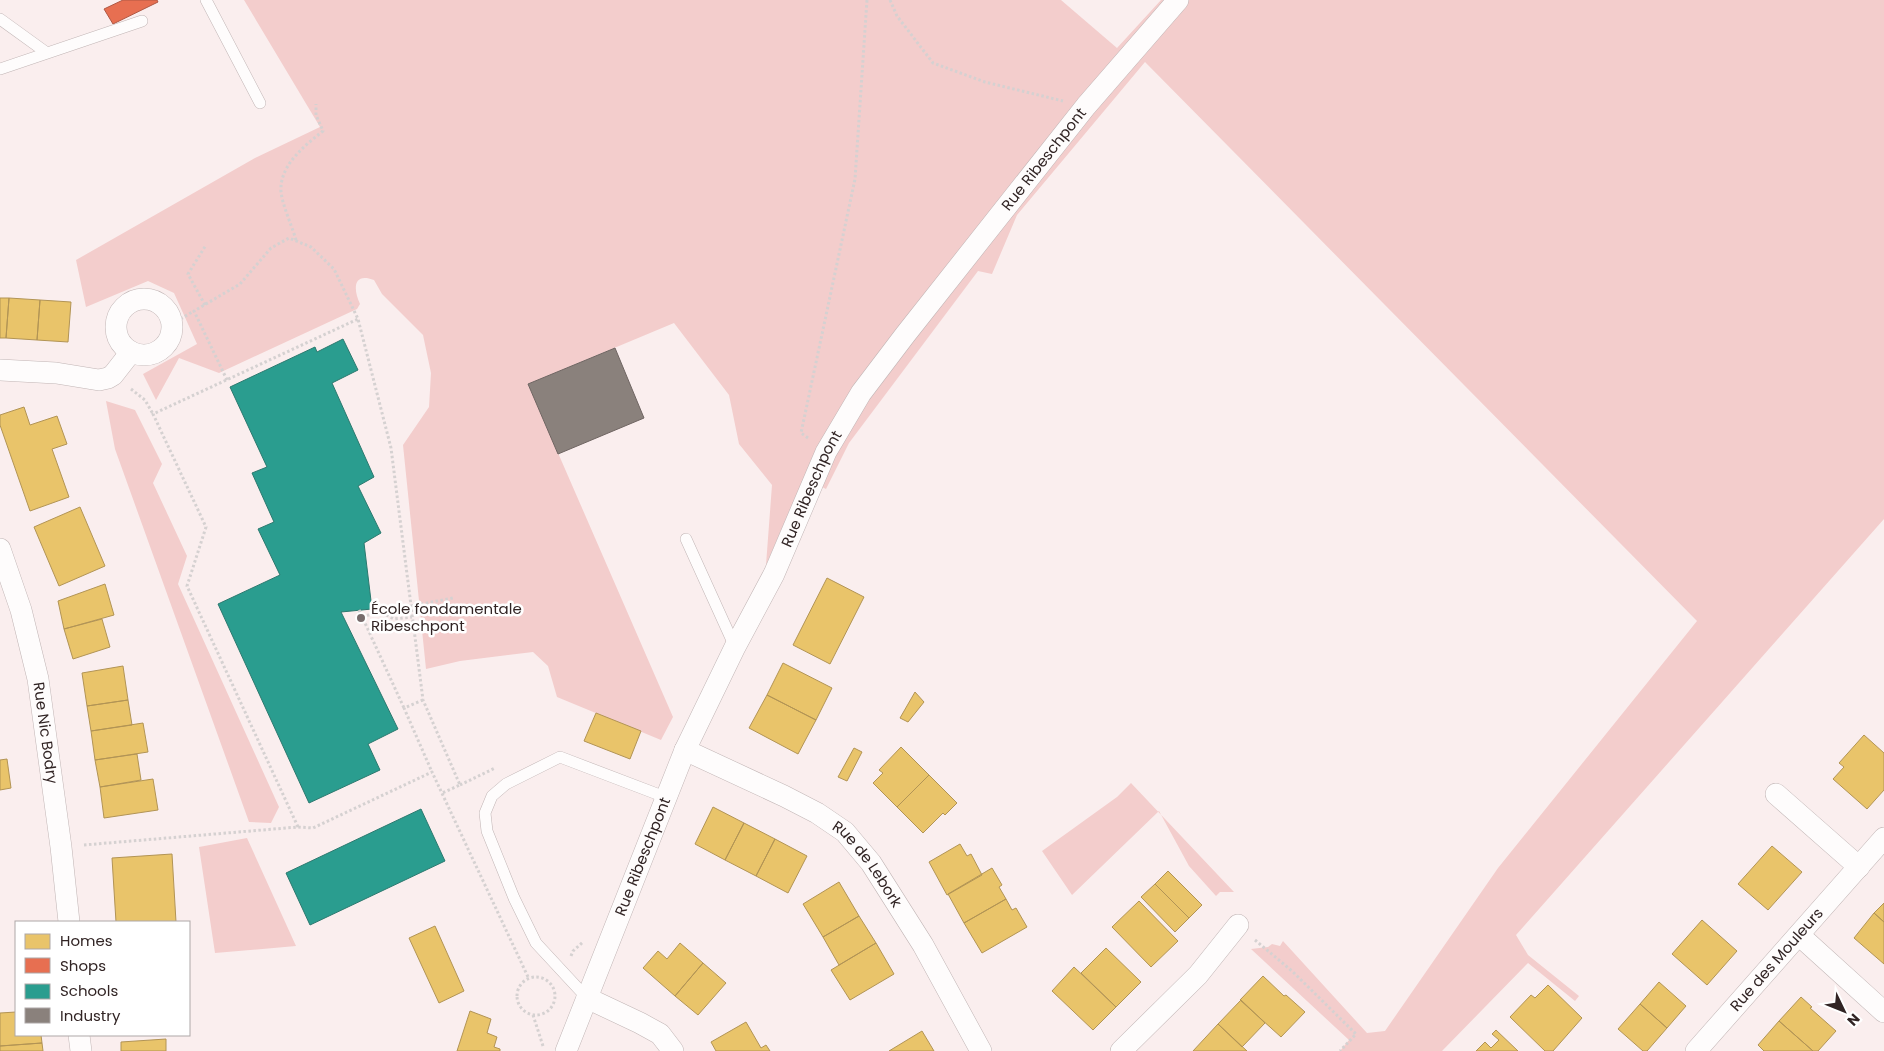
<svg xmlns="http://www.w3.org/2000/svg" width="1884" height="1051" viewBox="0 0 1884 1051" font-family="Poppins,sans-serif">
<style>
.green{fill:#f3cdcc}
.homes{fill:#e9c46a;stroke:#b29455}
.shops{fill:#e76f51;stroke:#b05844}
.schools{fill:#2a9d8f;stroke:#2c796f}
.industry{fill:#8a817c;stroke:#6f6562}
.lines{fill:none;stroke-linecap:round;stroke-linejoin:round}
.lane-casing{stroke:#c1b5b5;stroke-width:12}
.street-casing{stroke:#c1b5b5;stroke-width:22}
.path{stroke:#d5d1d1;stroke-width:3;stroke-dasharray:2.5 2.5;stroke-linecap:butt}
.lane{stroke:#fefcfc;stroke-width:11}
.street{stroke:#fefcfc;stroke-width:21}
.poi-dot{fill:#776b6b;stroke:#fff;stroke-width:2}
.labels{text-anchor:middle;stroke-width:5;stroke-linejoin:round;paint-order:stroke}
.street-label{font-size:15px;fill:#312424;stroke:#fff}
.poi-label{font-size:15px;fill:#312424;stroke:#fff;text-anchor:start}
</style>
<rect width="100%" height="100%" fill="#faeeee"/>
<path class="green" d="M244,0H1061L1117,48L1161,0H1884V519L1516,935L1528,955L1579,996L1575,1001L1528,963L1442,1051H1340L1349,1040L1251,949L1268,947L1272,944L1280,946L1283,941L1367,1033L1385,1031L1498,868L1697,621L1145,62L1017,215L992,274L978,271L849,443L826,489L804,478L766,565L772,485L739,444L729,395L674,323L528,384L673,717L661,740L557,697L548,666L533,652L460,661L426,669L403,445L429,407L431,373L423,335L382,294L374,280C353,272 353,289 360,304L357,309L219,373L179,358L156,400L143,374L197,344L174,293L148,281L86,307L76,260L255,158L320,127Z
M106,401L135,410L162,464L153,483L187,556L178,584L279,807L271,823L249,822L115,449Z
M1131,783L1234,892H1220L1216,896L1189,866L1159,811L1072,895L1042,851L1117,797Z
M247,838L296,946L215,953L199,847Z"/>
<path class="homes" d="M0,298H9L6,338H0Z
M9,298L40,300L37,340L6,338Z
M40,300L71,302L68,342L37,340Z
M24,407L30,425L57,416L67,444L52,449L69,497L30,511L0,425V415Z
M80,507L105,566L59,586L34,527Z
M827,578L864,597L830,664L793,645Z
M105,584L114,615L64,629L58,601Z
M102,619L110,647L73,659L64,629Z
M783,663L832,688L816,720L767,695Z
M123,666L128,700L87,706L82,673Z
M915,692L924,702L908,722L900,718Z
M767,695L816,720L798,754L749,728Z
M128,700L132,725L91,731L87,706Z
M596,713L641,731L630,759L584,741Z
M143,723L148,752L95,760L91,731Z
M1864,735L1884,753V790L1867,809L1833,779L1844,767L1839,763Z
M901,747L929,775L897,807L873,783L883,773L879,770Z
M854,748L862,752L847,781L838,777Z
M137,754L141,780L100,787L95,760Z
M7,759L11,788L0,790V760Z
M929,775L957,803L945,815L943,813L923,833L897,807Z
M153,779L158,810L104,818L100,787Z
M713,807L744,823L725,860L695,844Z
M744,823L775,839L756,876L725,860Z
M775,839L807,856L788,893L756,876Z
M960,844L967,856L971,854L982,875L947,895L929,862Z
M1772,846L1802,872L1768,910L1738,884Z
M172,854L176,922H116L112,858Z
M992,868L1002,885L999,887L1006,899L964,923L948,894Z
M1168,871L1202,905L1189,918L1155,884Z
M839,882L859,916L823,937L803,904Z
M1155,884L1189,918L1175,932L1141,897Z
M1006,899L1012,910L1016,908L1027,927L982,953L964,923Z
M1139,901L1178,941L1151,967L1112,927Z
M1884,903V922L1874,913Z
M1874,913L1884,922V964L1854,938Z
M859,916L876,943L839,965L823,937Z
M1702,920L1737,951L1707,985L1672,954Z
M435,926L464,991L439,1003L409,938Z
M680,943L703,963L675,996L643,968L658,951L667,959Z
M876,943L894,974L850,1000L831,970Z
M1106,948L1141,982L1116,1007L1081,973Z
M703,963L726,983L698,1015L675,996Z
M1074,967L1116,1007L1093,1030L1052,991Z
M1263,976L1284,996L1286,995L1305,1012L1281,1037L1240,1000Z
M1659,982L1686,1006L1667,1028L1640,1004Z
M1548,985L1582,1018L1553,1051H1545L1510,1017L1531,995L1535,998Z
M1801,997L1812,1007L1810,1008L1836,1031L1818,1051H1813L1779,1021Z
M1241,1000L1265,1023L1242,1047L1218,1024Z
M1640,1004L1667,1028L1647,1051H1643L1618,1029Z
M470,1011L491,1019L487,1033L497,1037L494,1047L500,1049V1051H457Z
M16,1012V1035H41L42,1043L0,1046V1013Z
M1779,1021L1813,1051H1764L1758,1045Z
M746,1022L761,1048L766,1045L770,1051H716L711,1042Z
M1218,1024L1247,1051H1193Z
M1496,1030L1518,1051H1476L1485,1042L1491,1048L1499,1040L1492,1034Z
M922,1031L934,1051H889Z
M166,1039V1051H121V1042Z
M42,1043L43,1051H0V1046Z"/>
<path class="shops" d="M123,0H157L158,2L113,24L104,9Z"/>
<path class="schools" d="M343,339L358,370L332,383L374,477L358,486L381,533L364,543L372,609L341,612L398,729L368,744L380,770L309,803L218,604L280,575L258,529L274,522L252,473L267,467L230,387L315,347L317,352Z
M421,809L445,861L310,925L286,873Z"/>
<path class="industry" d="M615,348L644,418L558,454L528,384Z"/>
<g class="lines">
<g class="lane-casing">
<path id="lane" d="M206,0L260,103
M0,19L47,53
M0,69L142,21
M686,539L735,647
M587,998L536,943L514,898L487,831L485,813L492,796L506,784L560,757L665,797"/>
</g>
<g class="street-casing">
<g id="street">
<circle cx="144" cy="327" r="28"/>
<path d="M0,370L56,373L99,380L108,378L113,375L131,352"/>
<path id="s1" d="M0,549L21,610L38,679L61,847L69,922"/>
<path id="s2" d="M685,750L784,796L817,813L845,832L871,863L923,945L981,1051"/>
<path d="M1776,794L1859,867"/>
<path d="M1799,935L1884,1012"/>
<path d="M587,998L640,1023L660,1034L673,1051"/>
<path d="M79,1035L81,1051"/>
<path id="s3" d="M566,1051L685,750L735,647L774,574L826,452L861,393L905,335L1086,106L1178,0"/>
<path d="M1121,1051L1198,975L1238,925"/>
<path id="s4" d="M1696,1051L1884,838"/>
</g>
</g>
<path class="path" d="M890,0L897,16L933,63L985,82L1063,101
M296,240C292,226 283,207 281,192C279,166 304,146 323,131L316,115V104
M205,305L188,274L206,245
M172,324L194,311
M227,380L194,311L240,284L271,248L289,238L311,247L334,269L358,319L391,448L423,700L460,785L442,793
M131,389L145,400L153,414
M808,438L801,433L855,179L867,0
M411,606L453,598
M359,610L404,708
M362,616L383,613L394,619L412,617
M423,700L404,708L432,772
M460,785L495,768
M298,827L187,586L206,527L153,414L358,319
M84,845L298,827L313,828L432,772L529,979
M1255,940L1292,971L1356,1034L1340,1051
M571,956L573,951L583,942
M517 996a19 19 0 1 1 38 0a19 19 0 1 1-38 0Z
M533,1015L543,1046"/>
<use href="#lane" class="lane"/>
<use href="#street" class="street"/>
</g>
<circle class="poi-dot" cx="361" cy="618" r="5"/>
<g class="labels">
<g class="street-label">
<text dy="5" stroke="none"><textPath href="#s3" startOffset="1019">Rue Ribeschpont</textPath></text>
<text dy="5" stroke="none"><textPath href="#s3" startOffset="614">Rue Ribeschpont</textPath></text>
<text dy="5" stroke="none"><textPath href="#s1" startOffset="190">Rue Nic Bodry</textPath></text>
<text dy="5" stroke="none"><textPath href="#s3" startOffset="209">Rue Ribeschpont</textPath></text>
<text dy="5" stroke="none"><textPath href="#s2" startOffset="219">Rue de Lebork</textPath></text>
<text dy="5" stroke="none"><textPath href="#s4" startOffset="122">Rue des Mouleurs</textPath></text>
</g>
<g class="poi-label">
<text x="371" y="614">École fondamentale<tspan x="371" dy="17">Ribeschpont</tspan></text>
</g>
</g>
<rect x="15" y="921" width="175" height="115" fill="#ffffff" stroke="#ada7a7"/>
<rect x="25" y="934" width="25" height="15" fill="#e9c46a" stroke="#ada7a7"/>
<text x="60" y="946" font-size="15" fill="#312424">Homes</text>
<rect x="25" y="958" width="25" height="15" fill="#e76f51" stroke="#ada7a7"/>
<text x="60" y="971" font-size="15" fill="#312424">Shops</text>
<rect x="25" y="984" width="25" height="15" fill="#2a9d8f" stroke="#ada7a7"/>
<text x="60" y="996" font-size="15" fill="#312424">Schools</text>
<rect x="25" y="1008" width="25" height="15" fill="#8a817c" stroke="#ada7a7"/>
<text x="60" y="1021" font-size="15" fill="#312424">Industry</text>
<g transform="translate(1844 1011) rotate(133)" stroke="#ffffff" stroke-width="4" paint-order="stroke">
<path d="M0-4L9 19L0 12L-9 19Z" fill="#312424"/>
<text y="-8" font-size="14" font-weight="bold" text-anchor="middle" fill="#312424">N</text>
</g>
</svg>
